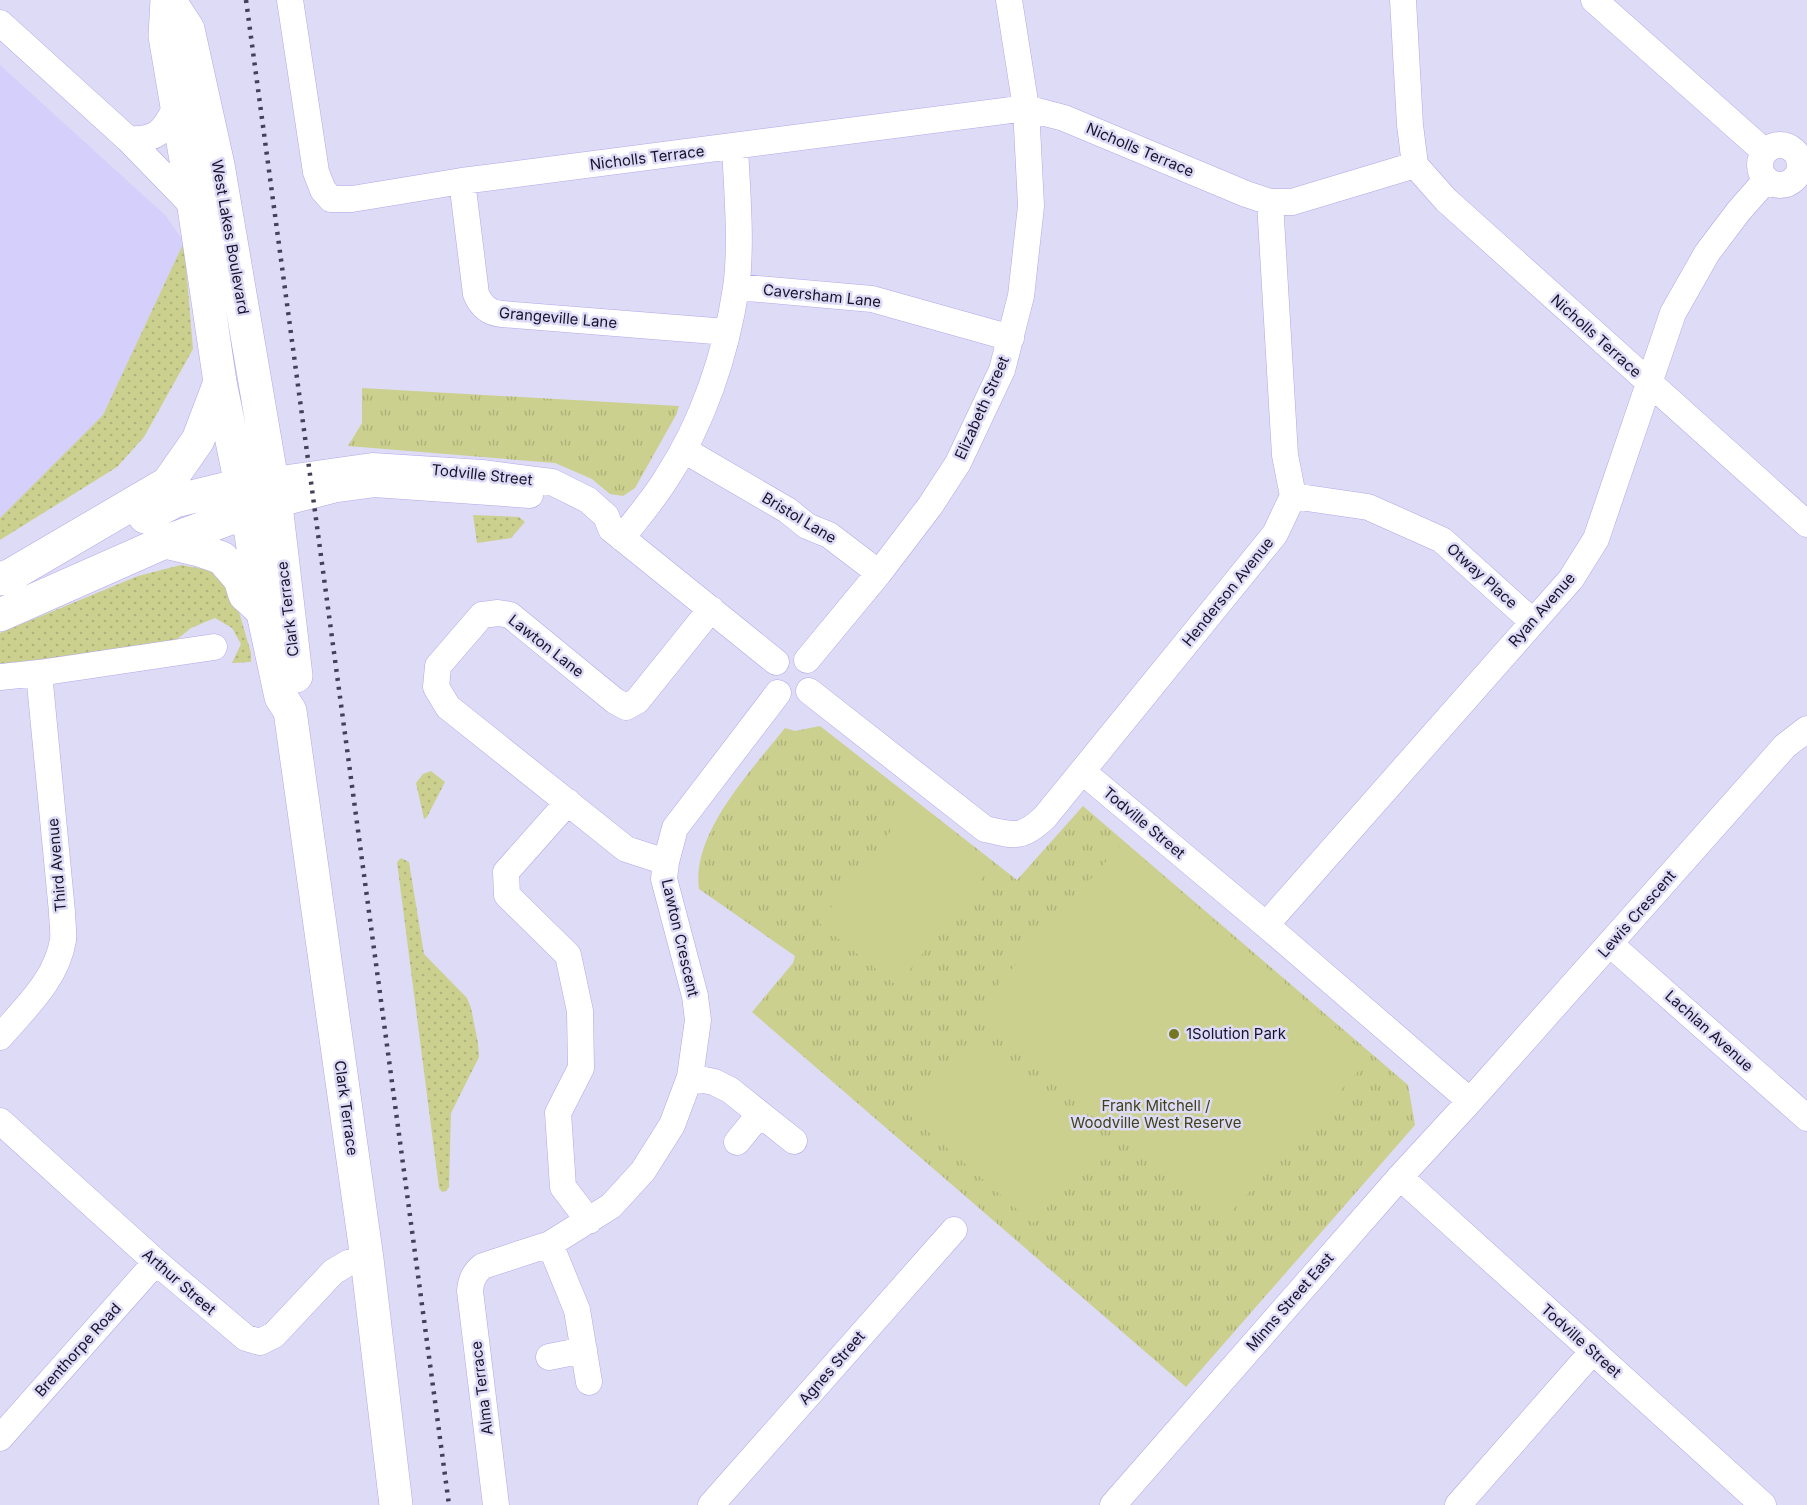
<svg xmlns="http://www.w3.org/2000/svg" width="1807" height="1505" viewBox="0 0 1807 1505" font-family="Inter,sans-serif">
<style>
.built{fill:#d5cffc}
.grass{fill:url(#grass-dots)}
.park{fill:url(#park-tufts)}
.garden{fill:#ccd08e}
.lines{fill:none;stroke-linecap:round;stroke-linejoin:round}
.minor-casing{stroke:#b2a7ea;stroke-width:27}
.major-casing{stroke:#b2a7ea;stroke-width:34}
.minor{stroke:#fff;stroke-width:26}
.major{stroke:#fff;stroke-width:33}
.rail{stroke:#454059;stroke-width:4.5;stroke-dasharray:3 6;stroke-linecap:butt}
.poi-dot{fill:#757820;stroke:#dedbf6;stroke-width:2}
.labels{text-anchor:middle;stroke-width:5;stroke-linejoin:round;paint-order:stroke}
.street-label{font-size:15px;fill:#18122b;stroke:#dedbf6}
.poi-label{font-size:15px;fill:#18122b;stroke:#dedbf6;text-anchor:start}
.park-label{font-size:15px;fill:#3f4118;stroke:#dedbf6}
</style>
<defs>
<pattern id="grass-dots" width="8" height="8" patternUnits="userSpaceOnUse" patternTransform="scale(1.5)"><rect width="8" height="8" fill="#ccd08e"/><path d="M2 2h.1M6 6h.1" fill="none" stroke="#aeb27b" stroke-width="1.8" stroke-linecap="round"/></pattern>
<pattern id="park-tufts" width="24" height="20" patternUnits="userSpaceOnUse" patternTransform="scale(1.5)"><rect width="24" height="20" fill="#ccd08e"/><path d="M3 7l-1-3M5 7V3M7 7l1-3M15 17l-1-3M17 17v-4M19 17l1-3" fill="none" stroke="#aeb27b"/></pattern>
</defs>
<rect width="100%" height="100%" fill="#dedbf6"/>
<path class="built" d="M0,65L166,216L184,242L103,415L0,518Z"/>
<path class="grass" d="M184,242L193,349L144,437L117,467L0,540V518L103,415Z
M473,515L519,517L525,522L511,538L477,543Z
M181,565L209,570L234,595L251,653V662L232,663L241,644L232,628L215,618L191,628L175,641L0,665V633L138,576Z
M431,771L445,782L427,817L424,819L416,783L423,774Z
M401,858L409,862L424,954L467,998L471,1008L478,1043L479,1057L451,1113L449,1187L446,1191L442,1192L439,1188L397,862Z"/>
<path class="park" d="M362,388L679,406L676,415L635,488L623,496L610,494L592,479L555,463L348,446L362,423Z
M820,726L1017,880L1083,806L1408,1085L1415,1125L1186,1387L752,1012L793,963L795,956L699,889C691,833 752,770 785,728L795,731Z"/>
<path class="garden" d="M908,809L988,871L897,986L819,923Z
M1123,842L1370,1058L1223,1221L977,1009Z
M975,1035L1104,1144L1033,1223L906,1112Z"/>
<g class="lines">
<g class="minor-casing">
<path id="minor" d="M290,0L316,172L323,190L331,199H352L462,181L1026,108L1064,118L1246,194L1270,202H1292L1415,165L1446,200L1807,524
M1403,0L1410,125L1415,165
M1594,0L1765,152
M0,23L128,139L194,207
M128,139C160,141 164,129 178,104
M1760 165a20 20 0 1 1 40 0a20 20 0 1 1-40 0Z
M462,181L476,294C481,306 489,313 502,314L727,332
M736,287L872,299L1011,338
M684,450L787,510L807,526L829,535L879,573
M253,483L372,466L482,473L535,480L552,482L588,500L606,516L611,529L776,662
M1293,496L1368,507L1442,540L1533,622
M258,509L337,489L374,484L530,495
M622,538C637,518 653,500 666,479C703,423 726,354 736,288C742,246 737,190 735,147
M807,660L879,573L930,506L958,463L1002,370L1021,296L1031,206L1026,108L1009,0
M0,677L39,673L214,647
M809,691L985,829C1015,836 1022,839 1045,817L1275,534L1293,496L1285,455L1270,202
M1083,772L1266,925L1470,1101
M568,802L506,872L507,895L568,955L580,1011L581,1068L558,1113L563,1187L589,1221
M666,862L626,849L448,707L436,687L438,666L482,615L498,613L510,615L615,701L626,707L637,701L711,609
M1266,925L1571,579L1596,539L1673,313L1707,253L1738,212L1766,180
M1610,944L1807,1118
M0,1037C25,1008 57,979 63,940C64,931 62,921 62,912L39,673
M690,1077L714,1082L730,1090L794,1141
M0,1121L156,1262L246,1338L260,1342L274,1335L333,1272L348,1263L367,1259
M737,1142L760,1114
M1400,1177L1763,1505
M550,1244L577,1310L589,1382
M549,1357L584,1350
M0,1438L156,1262
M496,1505L470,1291C471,1280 474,1273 483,1266L550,1244L611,1206L643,1171L672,1125L690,1077L698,1020L695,996L664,879L666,862L675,828L778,693
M711,1505L954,1230
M1113,1505L1400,1177L1470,1101L1785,746L1807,729
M1458,1505L1593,1351"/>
</g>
<g class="major-casing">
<path id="major" d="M167,0L165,36L194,207L220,382L251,534L263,613L281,697L290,711L367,1259L396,1505
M169,0L188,29L218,165L276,505L296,676
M145,517L175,501L241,485
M165,542L199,550L222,558L240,579L245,595L258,607
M0,579L11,575L168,483L198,440L220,382
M0,615L165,542L247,512"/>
</g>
<use href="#minor" class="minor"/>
<use href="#major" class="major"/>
<path class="rail" d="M246,0L449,1505"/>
</g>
<circle class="poi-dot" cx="1174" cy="1034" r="6"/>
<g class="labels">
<g class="street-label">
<text transform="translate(1140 150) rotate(23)" y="5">Nicholls Terrace</text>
<text transform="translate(647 158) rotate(-7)" y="5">Nicholls Terrace</text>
<text transform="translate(230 237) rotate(80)" y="5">West Lakes Boulevard</text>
<text transform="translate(822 296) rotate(6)" y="5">Caversham Lane</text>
<text transform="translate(558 318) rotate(5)" y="5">Grangeville Lane</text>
<text transform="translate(1596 336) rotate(42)" y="5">Nicholls Terrace</text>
<text transform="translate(982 408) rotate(-66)" y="5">Elizabeth Street</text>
<text transform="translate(482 475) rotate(6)" y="5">Todville Street</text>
<text transform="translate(799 518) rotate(31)" y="5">Bristol Lane</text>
<text transform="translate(1482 576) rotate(42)" y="5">Otway Place</text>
<text transform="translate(1228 592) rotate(-51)" y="5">Henderson Avenue</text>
<text transform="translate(288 609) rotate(-97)" y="5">Clark Terrace</text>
<text transform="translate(1542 610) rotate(-49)" y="5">Ryan Avenue</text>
<text transform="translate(546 646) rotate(38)" y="5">Lawton Lane</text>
<text transform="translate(1144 823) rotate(40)" y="5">Todville Street</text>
<text transform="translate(57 865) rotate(-95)" y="5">Third Avenue</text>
<text transform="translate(1637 914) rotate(-49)" y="5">Lewis Crescent</text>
<text transform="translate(680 938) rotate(77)" y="5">Lawton Crescent</text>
<text transform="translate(1709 1031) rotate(42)" y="5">Lachlan Avenue</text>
<text transform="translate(346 1108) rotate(82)" y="5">Clark Terrace</text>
<text transform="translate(179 1282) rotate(41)" y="5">Arthur Street</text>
<text transform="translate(1290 1302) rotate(-49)" y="5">Minns Street East</text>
<text transform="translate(1581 1341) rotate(42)" y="5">Todville Street</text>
<text transform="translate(78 1350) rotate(-48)" y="5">Brenthorpe Road</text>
<text transform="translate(832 1368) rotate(-49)" y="5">Agnes Street</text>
<text transform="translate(482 1388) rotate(-97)" y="5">Alma Terrace</text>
</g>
<g class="poi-label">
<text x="1186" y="1039">1Solution Park</text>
</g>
<g class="park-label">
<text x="1156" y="1111">Frank Mitchell /<tspan x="1156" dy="17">Woodville West Reserve</tspan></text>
</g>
</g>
</svg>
